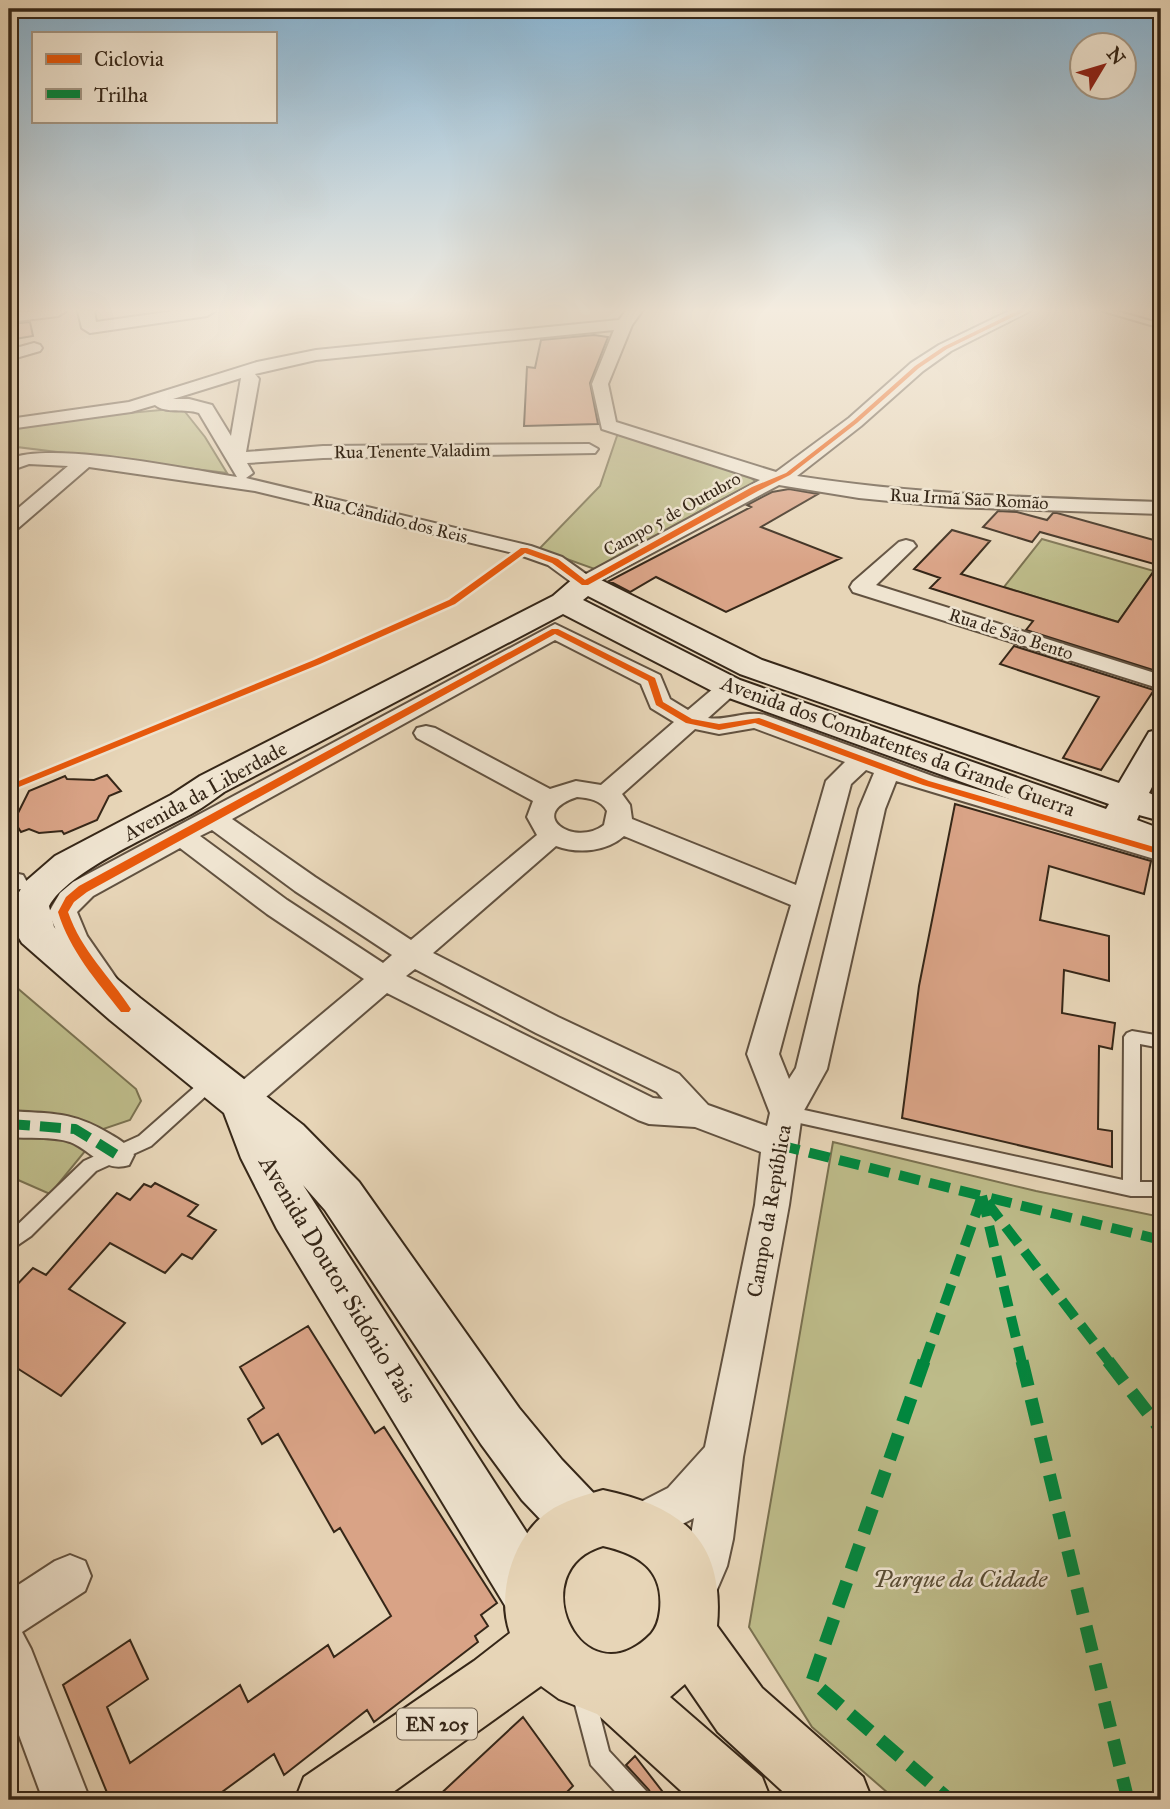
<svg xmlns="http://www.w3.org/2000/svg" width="1170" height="1809" viewBox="0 0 1170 1809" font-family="'IM FELL Great Primer',serif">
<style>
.green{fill:#bdbb89;stroke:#7a7150;stroke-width:2}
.building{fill:#d9a386;stroke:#362718;stroke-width:2}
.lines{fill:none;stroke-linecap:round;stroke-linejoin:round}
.lane-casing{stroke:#625240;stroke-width:4}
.street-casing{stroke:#625240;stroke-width:4}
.secondary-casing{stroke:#362718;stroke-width:4}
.primary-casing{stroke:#362718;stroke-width:4}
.lane{fill:#efe4d0;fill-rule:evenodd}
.street{fill:#efe4d0;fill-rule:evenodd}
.secondary{fill:#efe4d0;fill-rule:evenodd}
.primary{fill:#e7d5b7;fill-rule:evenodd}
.quiet-far2{stroke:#00873e;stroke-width:9;stroke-dasharray:17 9;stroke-linecap:butt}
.quiet-far1{stroke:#00873e;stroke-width:10;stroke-dasharray:21 10;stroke-linecap:butt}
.quiet{stroke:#00873e;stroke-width:13;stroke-dasharray:26 13;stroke-linecap:butt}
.cycleway-casing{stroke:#efe4d0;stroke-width:5}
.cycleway{fill:#e8590c;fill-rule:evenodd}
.labels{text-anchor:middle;stroke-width:5;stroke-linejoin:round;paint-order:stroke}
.far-street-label{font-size:18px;fill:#362718;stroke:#efe4d0}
.shield{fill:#efe4d0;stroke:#6e604f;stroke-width:2}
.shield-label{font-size:19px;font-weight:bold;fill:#362718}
.street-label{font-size:21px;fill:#362718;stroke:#efe4d0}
.near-street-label{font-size:24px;fill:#362718;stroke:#efe4d0}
.near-park-label{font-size:24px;font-style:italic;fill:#584c34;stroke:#efe4d0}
</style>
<rect width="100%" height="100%" fill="#e7d5b7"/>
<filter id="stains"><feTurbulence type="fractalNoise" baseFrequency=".00286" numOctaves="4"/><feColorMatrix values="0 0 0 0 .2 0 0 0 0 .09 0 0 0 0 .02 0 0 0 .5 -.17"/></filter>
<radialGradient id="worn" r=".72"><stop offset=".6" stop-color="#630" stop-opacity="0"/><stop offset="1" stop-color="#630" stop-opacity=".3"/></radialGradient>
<path class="green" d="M182,408L205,437L227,473L9,446V430L44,421Z
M618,433L747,474L756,482L702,510L600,571L539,549L600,486Z
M1042,539L1154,571L1118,622L1004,587Z
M9,981L136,1089L141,1101L130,1120L103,1129L50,1194L9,1176Z
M833,1142L1036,1191L1161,1217V1800H896L812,1727L749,1627Z"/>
<path class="building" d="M30,322L33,336L9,340V324Z
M594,335L608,337L590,383L598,424L524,426L527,367L535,368L541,340Z
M789,489L818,494L761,527L841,558L726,612L656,577L630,592L609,581L751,507L747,505L772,492Z
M998,511L1017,512L1047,520L1053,513H1057L1161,542V656L1153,670L1026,630L1033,621L930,588L940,578L914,569L952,530L990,541L961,574L1118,622L1158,565L1040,532L1032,542L983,527Z
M1014,646L1154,690L1101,770L1063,758L1099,697L1000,664Z
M107,775L121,791L109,796L97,820L64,834L62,831L39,833L29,829L21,832L14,821L29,791L65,776L67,779L94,780Z
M955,804L1151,861L1144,894L1049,866L1040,920L1109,936V981L1064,970L1062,1013L1115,1023L1112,1049L1099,1046L1098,1129L1112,1131V1167L902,1118L919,986Z
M155,1183L198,1205L188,1216L216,1230L192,1259L182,1254L165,1273L110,1243L69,1289L125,1323L61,1396L9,1363V1293L33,1268L46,1275L117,1193L130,1200L144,1184L151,1187Z
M308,1326L375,1433L384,1427L497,1603L481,1615L488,1626L475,1636L478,1642L374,1722L367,1710L284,1775L274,1754L211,1800H110L63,1685L130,1640L148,1679L107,1707L130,1763L240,1685L248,1702L328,1645L334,1657L391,1616L340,1528L334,1532L278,1434L262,1444L248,1419L264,1408L240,1367Z
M523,1717L573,1786L559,1800H434Z
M635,1756L669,1800H654L649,1790L626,1765Z"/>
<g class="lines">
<g class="lane-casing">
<path id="lane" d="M1103,311H1116L1161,324V328Z
M1132,1031L1161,1036V1048L1140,1044V1182H1161V1196H1131L786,1120L780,1118L778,1113L780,1108L786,1106L1123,1180L1124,1037L1127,1033Z
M212,1075L218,1077L220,1081L218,1085L151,1146L96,1171L31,1236L9,1251V1233L84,1161L139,1136L206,1077Z
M583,1682L591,1685L594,1693L609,1751L647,1792L651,1800H623L591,1765L572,1693L575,1685Z"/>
</g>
<g class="street-casing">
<path id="street" d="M66,311L58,316L9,322V312Z
M78,311H94L96,322L174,311H215L207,316L90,333L82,328Z
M626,311H642L632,325L608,384L616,422L776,472L849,418L911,363L939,345L1009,311H1030L951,351L923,371L861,426L797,476C918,495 1039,498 1161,502V514L951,507L859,498L779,485L585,589L578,587L548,565L517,554L255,491L89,467L16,530L9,532V516L68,466L29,464L9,471V459C53,441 185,469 237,477L199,413C185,408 166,414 155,405L131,412L9,429V419L129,402L257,362L316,350L619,320ZM614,330L592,384L602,429L760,480L586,574L562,557L531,546L246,478L253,473L247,463L323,458L595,453L598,449L589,444L323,446L246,452L259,379L255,374L316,360ZM241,378L231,436L212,405L189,399H173Z
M34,343L40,345L42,348L40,351L9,360V350Z
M906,540L913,542L916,546L876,585L1161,675V689L853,592L850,587L853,582L899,542Z
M555,624L660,675L670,699L688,710L721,682H737L741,687L737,692L708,718C728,721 746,710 765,715L935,777L1161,843V861L896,781L885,809L827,1069L802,1114L789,1205L743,1457L733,1539L727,1566L710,1606L695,1612L680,1606L674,1591L686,1563L694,1518L642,1545L627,1539L621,1524L627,1509L668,1488L705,1447L755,1205L761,1152L695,1127L649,1124L638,1120L387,993L252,1109L241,1113L230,1109L225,1100L230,1091L364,979L267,914L180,848L93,896L77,912L87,936L119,982L114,990C107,992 100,994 93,989C79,978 54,930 49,912L60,893L73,882ZM555,640L641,684L651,708L674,722L601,785L576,781L550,789L435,728L426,726L417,728L414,733L417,738L533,801L527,817L537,835L411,940L315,877L232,819ZM754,728L845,762L826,781L796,885L632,819L630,805L622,794L695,729L719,734ZM866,770L874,773L859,809L796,1068L789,1079L779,1054L851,784ZM577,797C589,798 601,800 607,811L604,825C574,848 525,814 577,797ZM212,830L295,891L392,955L383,963L287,900L200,836ZM624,836L791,905L747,1054L770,1113L767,1126L708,1105L679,1074L558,1017L433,953L556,846C578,854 606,852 624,836ZM415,969L536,1033L657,1092L663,1099L653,1098L406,976Z
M9,872L23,875L27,882L23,889L9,890Z
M9,1111C52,1114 72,1111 110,1134C120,1140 128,1144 134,1155L129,1165C104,1173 92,1151 70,1142C53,1136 27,1139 9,1137Z
M70,1555L85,1561L91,1576L85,1591L22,1632L31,1649L90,1800H43L9,1708V1591L55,1561Z"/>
</g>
<g class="secondary-casing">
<path id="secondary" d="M585,574L595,577L762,660L1119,783L1149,732L1161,729V769L1149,793L1161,798V821L1139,815L1137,820L1161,829V854L718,694L563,614L224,792C214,799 204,807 193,813C157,833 68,871 49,906L54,927L140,998L303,1125L359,1182L519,1408L562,1460L603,1503L611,1523L603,1543L583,1551L563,1543L522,1500L481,1444L325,1210L303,1185L554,1575L562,1596L554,1617L533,1625L512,1617L277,1229L241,1158L224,1113L110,1020L22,943L16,933L11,906L25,882L55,856L171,795L200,776L553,596L575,577ZM588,596L740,674L1109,804L1106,809L740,680L583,600Z"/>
</g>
<g class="primary-casing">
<path id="primary" d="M603,1490C681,1506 725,1540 717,1626L762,1688L863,1777L872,1800H792L718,1732L685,1684L670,1697L762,1777L771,1800H691L597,1714L559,1699L541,1686L382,1800H295L304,1777L474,1661L510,1633C496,1593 513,1537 548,1512C563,1501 585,1495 603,1490ZM603,1546C638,1554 664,1569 660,1610C659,1619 657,1627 651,1634C582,1704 520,1570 603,1546Z"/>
</g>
<use href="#lane" class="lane"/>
<use href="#street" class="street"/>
<use href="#secondary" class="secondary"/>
<use href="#primary" class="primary"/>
<path class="quiet-far2" d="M9,881L13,882"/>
<path class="quiet-far1" d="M9,1124L75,1129L117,1155
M779,1145L982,1196L1110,1363
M982,1196L1022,1363
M924,1363L982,1196L1161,1240"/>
<path class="quiet" d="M924,1361L812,1681L950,1800
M1022,1361L1128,1800
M1108,1361L1161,1430"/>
<g class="cycleway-casing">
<path id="cycleway" d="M1017,311H1025L947,349L919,368L857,423L790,475L758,491L588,585H582L552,563L525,553L455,604L320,664L9,791V785L314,660L449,600L521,548H527L558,559L585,580L752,487L786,473L853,421L915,366L943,347Z
M552,629H558L655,678L663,702L692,719L719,724L759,718L929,781L1161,849V855L923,785L755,723L719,730L686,723L656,705L648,681L555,634L87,892L74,902L68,912C82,952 109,975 131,1009L129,1012H121C96,980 70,951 58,912L66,897L79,886Z"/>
</g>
<use href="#cycleway" class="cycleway"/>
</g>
<linearGradient id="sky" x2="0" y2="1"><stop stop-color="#88b5d4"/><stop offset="0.55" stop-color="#f4ecdf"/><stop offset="1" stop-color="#f4ecdf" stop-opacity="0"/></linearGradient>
<rect width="1170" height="564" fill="url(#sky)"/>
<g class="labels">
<g class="far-street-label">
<text transform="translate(412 451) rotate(-1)" y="6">Rua Tenente Valadim</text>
<text transform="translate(969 499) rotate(3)" y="6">Rua Irmã São Romão</text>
<text transform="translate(672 514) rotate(-29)" y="6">Campo 5 de Outubro</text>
<text transform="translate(390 518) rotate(14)" y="6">Rua Cândido dos Reis</text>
<text transform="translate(1011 634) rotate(18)" y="6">Rua de São Bento</text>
</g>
<rect class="shield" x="397" y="1708.5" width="80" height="31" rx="5"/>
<g class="shield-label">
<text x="437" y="1731">EN 205</text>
</g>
<g class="street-label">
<text transform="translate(898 746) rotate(20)" y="7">Avenida dos Combatentes da Grande Guerra</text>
<text transform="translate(205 791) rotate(-29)" y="7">Avenida da Liberdade</text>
<text transform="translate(769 1211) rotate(-80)" y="7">Campo da República</text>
</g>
<g class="near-street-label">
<text transform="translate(338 1279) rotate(59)" y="8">Avenida Doutor Sidónio Pais</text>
</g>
<g class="near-park-label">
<text x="960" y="1587">Parque da Cidade</text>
</g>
</g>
<rect width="1170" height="1809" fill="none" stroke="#e7d5b7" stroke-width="35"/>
<rect x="10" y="10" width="1149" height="1788" fill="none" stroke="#362718" stroke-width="3.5"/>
<rect x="18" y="18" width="1135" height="1774" fill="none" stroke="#362718" stroke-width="2"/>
<rect x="32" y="32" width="245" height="91" fill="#efe4d0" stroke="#a59886" stroke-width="2"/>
<rect x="46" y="54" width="35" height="10" fill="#e8590c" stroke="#a59886" stroke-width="2"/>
<text x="94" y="66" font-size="21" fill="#362718">Ciclovia</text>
<rect x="46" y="89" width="35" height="10" fill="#00873e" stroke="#a59886" stroke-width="2"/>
<text x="94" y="102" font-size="21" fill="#362718">Trilha</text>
<g transform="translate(1103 66) rotate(52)"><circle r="33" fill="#efe4d0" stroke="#a59886" stroke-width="2"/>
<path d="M0-5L12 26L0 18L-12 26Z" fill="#8f2418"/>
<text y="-10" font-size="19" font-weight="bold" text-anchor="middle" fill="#362718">N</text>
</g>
<rect width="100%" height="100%" filter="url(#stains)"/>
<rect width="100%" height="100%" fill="url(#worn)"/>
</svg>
